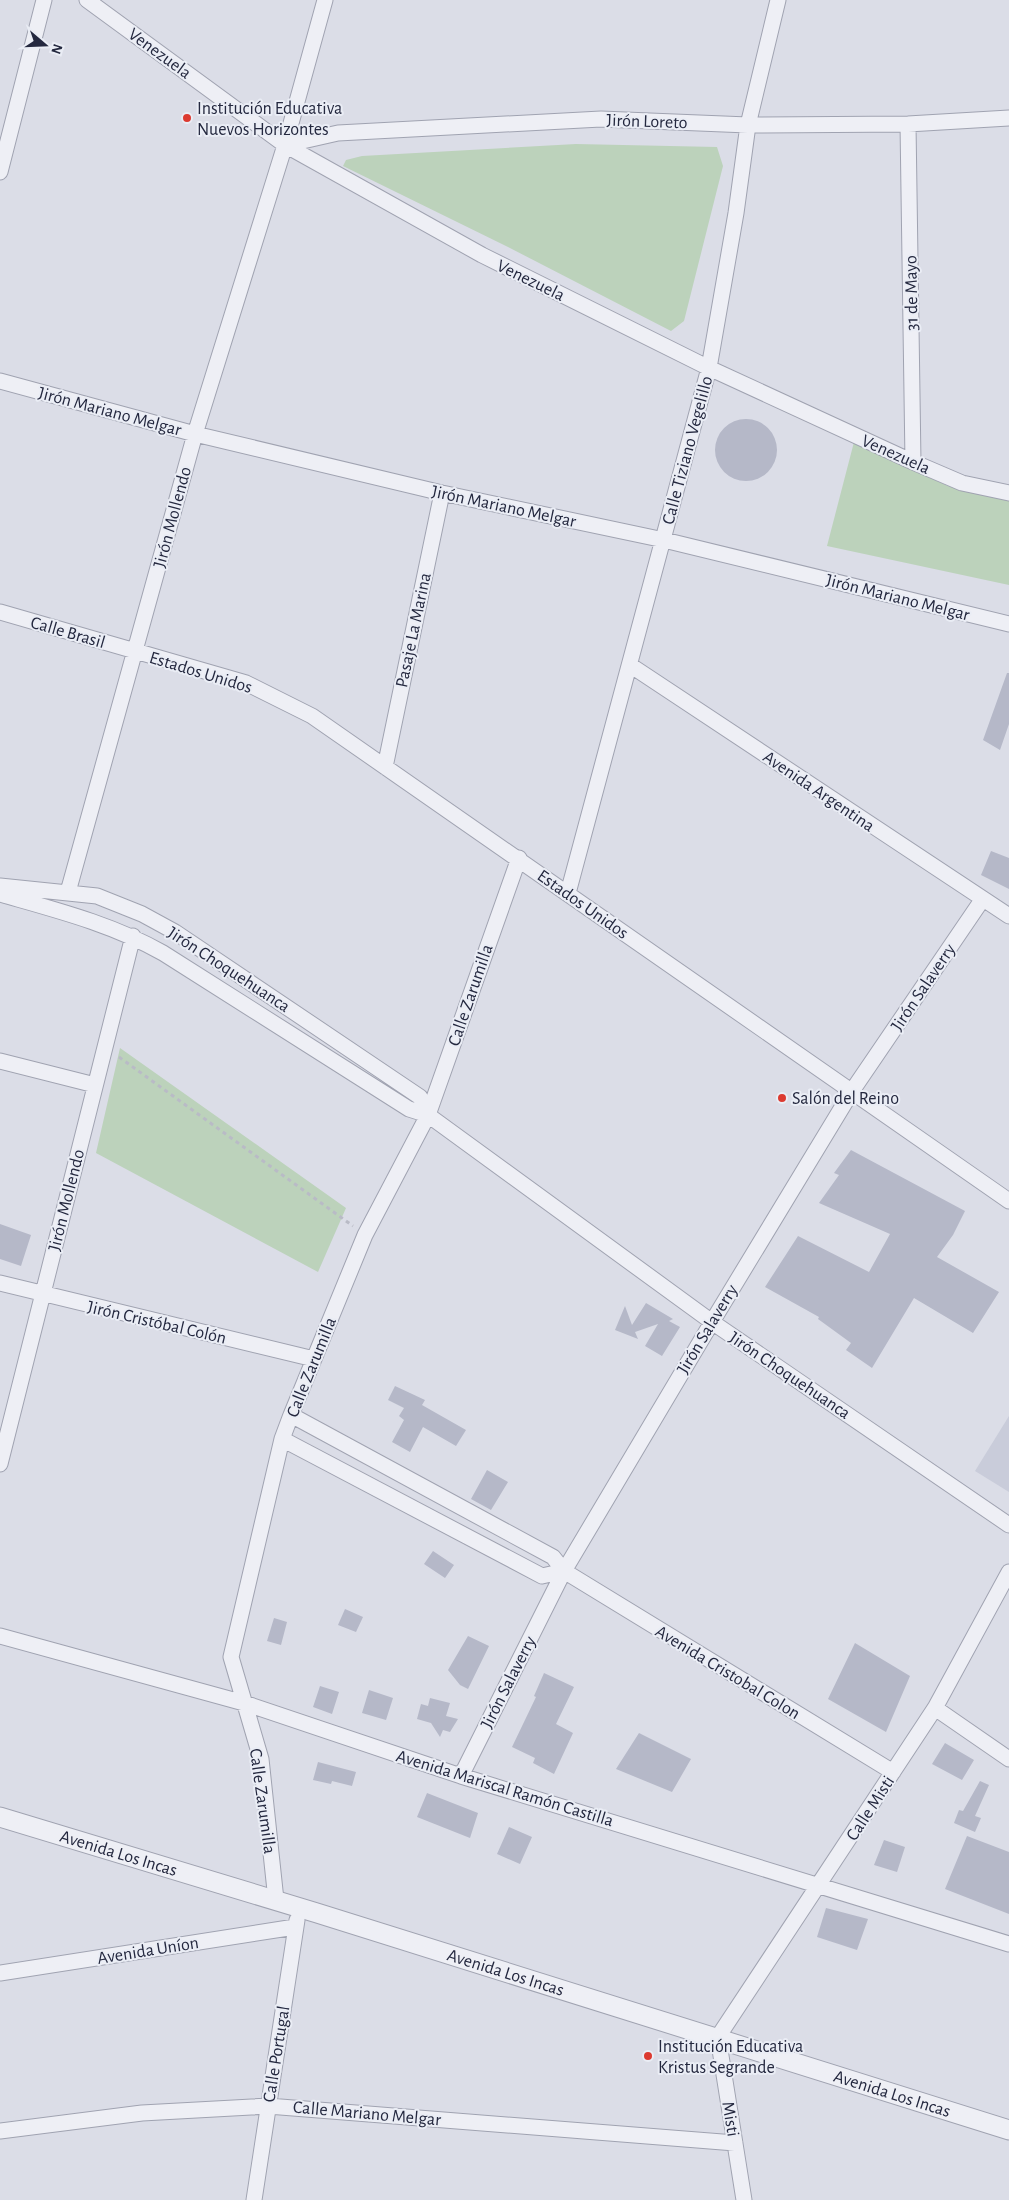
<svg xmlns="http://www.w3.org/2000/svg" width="1009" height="2200" viewBox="0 0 1009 2200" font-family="'Alegreya Sans',sans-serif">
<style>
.built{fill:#c9ccda}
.green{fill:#bcd2bb}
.building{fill:#b5b8c8}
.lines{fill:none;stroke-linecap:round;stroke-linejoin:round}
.minor-casing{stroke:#a0a3b1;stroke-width:17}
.tertiary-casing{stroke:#a0a3b1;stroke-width:21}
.path{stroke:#b9bbc6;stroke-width:3;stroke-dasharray:4 4;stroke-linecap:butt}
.minor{stroke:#eeeff5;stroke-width:15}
.tertiary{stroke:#eeeff5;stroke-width:19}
.poi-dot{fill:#dc3a30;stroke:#eaedf5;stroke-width:2}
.labels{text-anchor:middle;stroke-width:4;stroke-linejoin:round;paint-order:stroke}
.street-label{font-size:18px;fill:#24283f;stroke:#eaedf5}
.poi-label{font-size:18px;fill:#24283f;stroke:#eaedf5;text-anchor:start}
</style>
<rect width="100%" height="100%" fill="#dbdde7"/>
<path class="built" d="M1009,1416V1492L975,1471Z"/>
<path class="green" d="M576,144L717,147L723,166L684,321L671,331L508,247L343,166L346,160L362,156Z
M854,442L948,486L1009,500V585L827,546Z
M120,1048L346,1208L318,1272L96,1153Z"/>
<path class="building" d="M715 450a31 31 0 1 1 62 0a31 31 0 1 1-62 0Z
M1007,673H1009V724L1000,750L983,740Z
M991,851L1009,858V889L981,875Z
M851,1150L965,1211L953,1235L937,1257L999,1292L973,1333L914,1298L872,1368L846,1350L851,1343L818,1319L819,1317L765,1287L798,1236L869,1272L890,1234L819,1203L839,1175L834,1173Z
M0,1224L31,1235L21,1266L0,1259Z
M646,1303L673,1319L669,1321L680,1327L662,1356L645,1346L658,1324L635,1332L638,1339L615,1330L625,1306L632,1325Z
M395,1386L425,1400L422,1405L466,1430L456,1446L423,1427L410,1452L392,1442L404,1420L399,1416L404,1408L388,1400Z
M487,1470L508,1482L491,1510L471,1499Z
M433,1551L454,1565L445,1578L424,1564Z
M345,1609L363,1617L356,1632L338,1625Z
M274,1618L287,1622L281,1645L267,1641Z
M468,1636L489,1646L468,1689L460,1685L448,1670Z
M855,1643L910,1676L886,1732L828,1699Z
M544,1673L574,1687L556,1724L573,1733L554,1774L533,1763L535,1758L512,1747L536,1697L534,1696Z
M320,1686L339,1692L332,1714L313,1707Z
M369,1690L393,1698L386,1720L362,1713Z
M430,1698L450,1703L446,1716L458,1719L450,1732L443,1730L440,1737L431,1723L417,1719L421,1704L428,1706Z
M639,1733L691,1759L672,1792L616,1769Z
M945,1743L974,1760L962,1780L932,1764Z
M318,1762L356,1772L352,1786L332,1781L331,1784L313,1780Z
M980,1781L989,1785L975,1816L981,1818L975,1832L954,1823L959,1810L963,1811Z
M427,1793L478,1813L470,1838L417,1817Z
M509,1827L532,1837L520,1864L497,1854Z
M967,1836L1009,1852V1914L945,1889Z
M884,1840L905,1847L897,1872L874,1865Z
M826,1908L868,1919L857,1950L817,1937Z"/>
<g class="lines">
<g class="minor-casing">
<path id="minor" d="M87,0L285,145L482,255L709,368L913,462L962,483L1009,493
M908,124L913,462
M285,145L338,133L601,119L748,125L908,124L1009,118
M0,172L44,0
M0,381L195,434L442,493L664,540L1009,624
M0,612L246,683L312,716L1009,1201
M630,665L1009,916
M385,767L442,493
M0,886L97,896L142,914L175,932L420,1097L428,1115
M68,892L195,434L285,145L325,0
M568,893L709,368L736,213L748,125L778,0
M0,894C56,910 112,924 163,953L409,1109L428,1115L712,1322L1009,1525
M0,1061L95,1085
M0,1283L314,1359
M291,1415L553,1557L564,1571L893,1772
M282,1439L542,1576L564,1571
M0,1464L133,936
M0,1636L244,1703L461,1776L1009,1944
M935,1708L1009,1759
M461,1776L564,1571L712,1322L852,1091L982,900
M276,1900L261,1759L231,1657L282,1439L291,1415L365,1235L428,1115L519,858
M0,1973L295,1927
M0,2131L142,2113L268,2106L735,2143
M254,2200L297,1920
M744,2200L718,2037L935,1708L1009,1572"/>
</g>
<g class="tertiary-casing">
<g id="tertiary">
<path id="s1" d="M0,1817L317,1913L1009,2130"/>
</g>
</g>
<path class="path" d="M119,1057L353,1226"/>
<use href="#minor" class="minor"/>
<use href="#tertiary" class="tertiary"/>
</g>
<g class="poi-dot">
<circle cx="187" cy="118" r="5"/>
<circle cx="782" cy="1098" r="5"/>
<circle cx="648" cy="2056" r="5"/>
</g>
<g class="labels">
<g class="street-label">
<text transform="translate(160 53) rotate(36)" y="6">Venezuela</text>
<text transform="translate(647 121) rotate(2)" y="6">Jirón Loreto</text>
<text transform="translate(531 280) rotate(26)" y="6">Venezuela</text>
<text transform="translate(911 293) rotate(-91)" y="6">31 de Mayo</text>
<text transform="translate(110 411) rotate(15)" y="6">Jirón Mariano Melgar</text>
<text transform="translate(687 450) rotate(-75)" y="6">Calle Tiziano Vegelillo</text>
<text transform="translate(896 454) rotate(24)" y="6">Venezuela</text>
<text transform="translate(504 506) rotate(12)" y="6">Jirón Mariano Melgar</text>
<text transform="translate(172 517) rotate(-75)" y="6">Jirón Mollendo</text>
<text transform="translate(898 597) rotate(14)" y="6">Jirón Mariano Melgar</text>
<text transform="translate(413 630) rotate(-78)" y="6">Pasaje La Marina</text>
<text transform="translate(68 632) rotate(16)" y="6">Calle Brasil</text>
<text transform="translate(201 672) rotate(17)" y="6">Estados Unidos</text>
<text transform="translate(819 791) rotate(34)" y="6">Avenida Argentina</text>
<text transform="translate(583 904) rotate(35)" y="6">Estados Unidos</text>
<text transform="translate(229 969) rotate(33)" y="6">Jirón Choquehuanca</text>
<text transform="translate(923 987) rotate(-56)" y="6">Jirón Salaverry</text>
<text transform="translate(470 995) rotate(-71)" y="6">Calle Zarumilla</text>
<text transform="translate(66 1200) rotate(-76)" y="6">Jirón Mollendo</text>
<text transform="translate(157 1322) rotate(13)" y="6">Jirón Cristóbal Colón</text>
<text transform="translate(707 1329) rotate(-59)" y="6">Jirón Salaverry</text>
<text transform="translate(311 1367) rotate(-68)" y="6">Calle Zarumilla</text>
<text transform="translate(790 1375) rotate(34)" y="6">Jirón Choquehuanca</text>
<text transform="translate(728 1672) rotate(31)" y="6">Avenida Cristobal Colon</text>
<text transform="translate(508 1682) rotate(-63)" y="6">Jirón Salaverry</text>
<text transform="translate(505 1788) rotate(17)" y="6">Avenida Mariscal Ramón Castilla</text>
<text transform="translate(263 1801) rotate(82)" y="6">Calle Zarumilla</text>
<text transform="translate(870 1808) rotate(-57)" y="6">Calle Misti</text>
<text dy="6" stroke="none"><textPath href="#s1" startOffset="124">Avenida Los Incas</textPath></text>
<text transform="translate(148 1950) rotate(-9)" y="6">Avenida Uníon</text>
<text dy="6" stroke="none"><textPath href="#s1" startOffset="529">Avenida Los Incas</textPath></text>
<text transform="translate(276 2054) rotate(-81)" y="6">Calle Portugal</text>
<text dy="6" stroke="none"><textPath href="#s1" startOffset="934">Avenida Los Incas</textPath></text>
<text transform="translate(367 2113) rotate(5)" y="6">Calle Mariano Melgar</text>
<text transform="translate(731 2119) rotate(81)" y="6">Misti</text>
</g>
<g class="poi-label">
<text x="197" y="114">Institución Educativa<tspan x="197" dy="21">Nuevos Horizontes</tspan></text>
<text x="792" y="1104">Salón del Reino</text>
<text x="658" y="2052">Institución Educativa<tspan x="658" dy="21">Kristus Segrande</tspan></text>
</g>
</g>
<g transform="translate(45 45) rotate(109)" stroke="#eaedf5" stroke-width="4" paint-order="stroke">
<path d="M0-4L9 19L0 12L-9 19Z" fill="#24283f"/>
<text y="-8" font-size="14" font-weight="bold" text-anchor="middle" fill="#24283f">N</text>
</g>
</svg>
